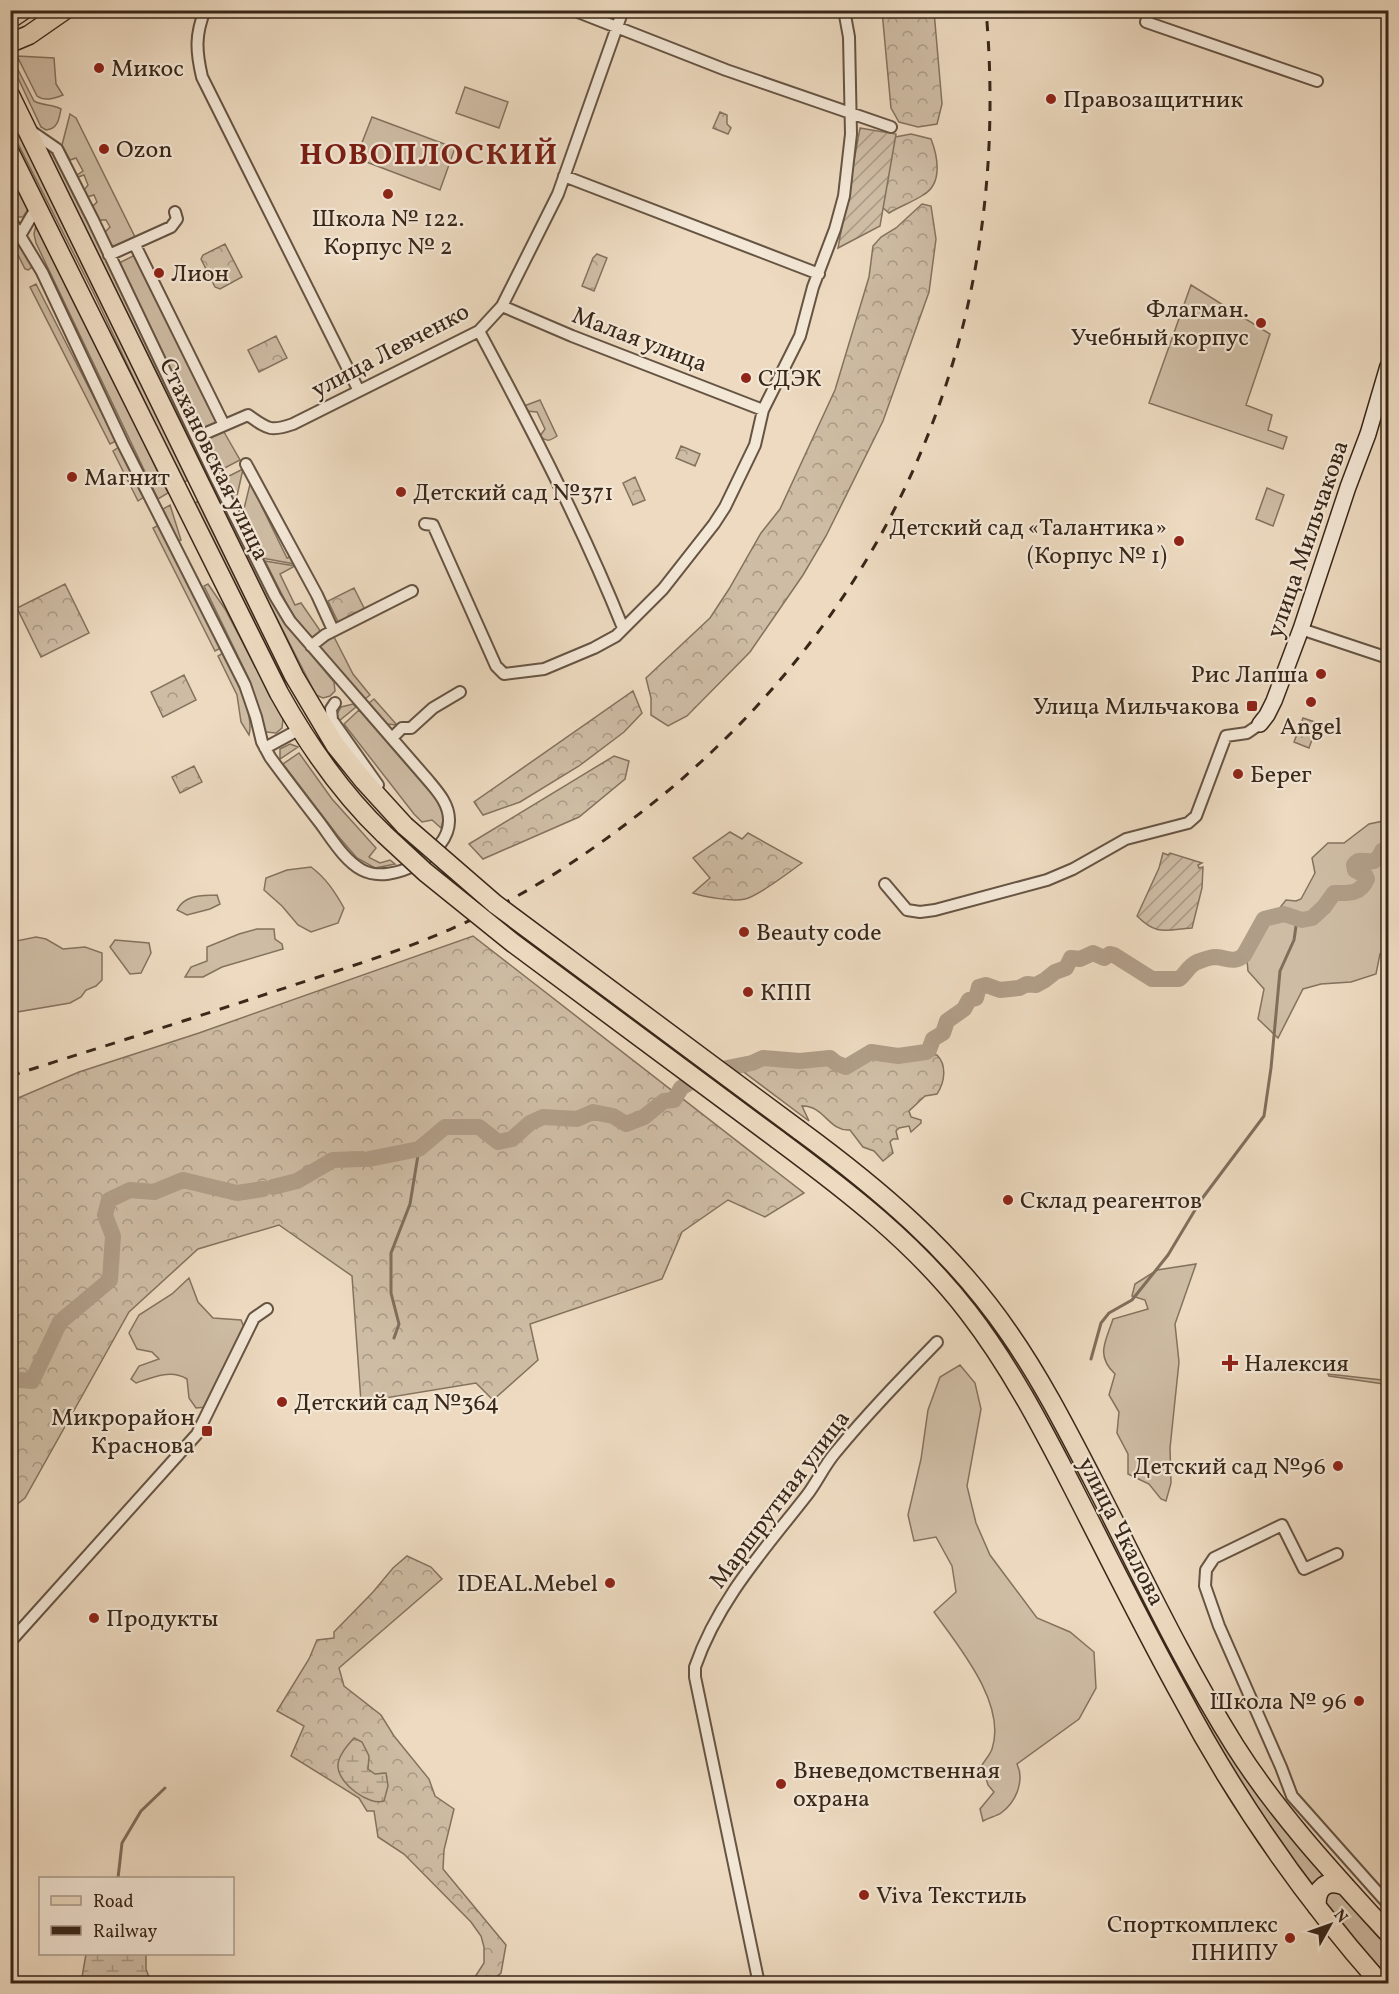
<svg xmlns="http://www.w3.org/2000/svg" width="1399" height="1994" viewBox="0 0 1399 1994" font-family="Vollkorn,serif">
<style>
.grass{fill:#cebca4;stroke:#84725e;stroke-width:1.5}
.forest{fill:url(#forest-crowns);stroke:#84725e;stroke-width:1.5}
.wetland{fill:url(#wetland-marsh);stroke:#84725e;stroke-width:1.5}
.garden{fill:url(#garden-furrows);stroke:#84725e;stroke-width:1.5}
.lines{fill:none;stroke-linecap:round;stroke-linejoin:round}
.stream{stroke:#806e5b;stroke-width:3}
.river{stroke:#b09d87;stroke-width:16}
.street-casing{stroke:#665443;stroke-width:14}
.secondary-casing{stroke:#392719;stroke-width:18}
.primary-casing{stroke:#392719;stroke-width:21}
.street{stroke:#f3e7d6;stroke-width:10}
.secondary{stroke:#f3e7d6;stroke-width:15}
.primary{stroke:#eddac0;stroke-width:18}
.tram{stroke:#392719;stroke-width:1.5}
.rail{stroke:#392719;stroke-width:3;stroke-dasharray:10 10;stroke-linecap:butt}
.primary-bridge-casing{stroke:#392719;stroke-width:21;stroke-linecap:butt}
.primary-bridge{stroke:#eddac0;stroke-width:18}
.poi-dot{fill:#8f2418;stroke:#f3e7d6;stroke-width:2}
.labels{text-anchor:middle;stroke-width:4.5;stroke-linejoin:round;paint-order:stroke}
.poi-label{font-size:24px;fill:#392719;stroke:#f3e7d6;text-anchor:start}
.street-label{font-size:24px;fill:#392719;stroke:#f3e7d6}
.district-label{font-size:30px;font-weight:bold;letter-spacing:1.5px;fill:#7a1f14;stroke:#f3e7d6}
</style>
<defs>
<pattern id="forest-crowns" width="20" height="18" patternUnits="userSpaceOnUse" patternTransform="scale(1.5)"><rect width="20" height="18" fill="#cebca4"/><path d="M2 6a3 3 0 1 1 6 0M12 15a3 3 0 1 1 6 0" fill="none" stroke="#a89985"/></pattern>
<pattern id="wetland-marsh" width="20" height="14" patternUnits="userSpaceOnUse" patternTransform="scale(1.5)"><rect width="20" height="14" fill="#cebca4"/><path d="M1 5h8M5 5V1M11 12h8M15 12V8" fill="none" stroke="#a89985"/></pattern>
<pattern id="garden-furrows" width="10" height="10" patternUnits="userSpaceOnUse" patternTransform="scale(1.5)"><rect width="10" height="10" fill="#cebca4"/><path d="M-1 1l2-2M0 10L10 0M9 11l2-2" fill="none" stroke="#a89985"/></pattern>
</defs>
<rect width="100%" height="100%" fill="#eddac0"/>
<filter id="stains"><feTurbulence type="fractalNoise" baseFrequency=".00333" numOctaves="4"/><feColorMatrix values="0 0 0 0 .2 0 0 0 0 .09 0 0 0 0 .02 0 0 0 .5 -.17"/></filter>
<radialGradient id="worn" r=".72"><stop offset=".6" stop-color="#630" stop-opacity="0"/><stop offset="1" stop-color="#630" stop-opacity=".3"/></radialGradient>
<path class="grass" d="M11,56L34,101C43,106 52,104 61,109C59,119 58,129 46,130L41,127L11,63Z
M17,56L54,58L56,84L63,95C55,98 45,102 37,96Z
M465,87L508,102L499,128L456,113Z
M70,114L76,118L136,239L119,248L111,245L104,233L110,227L106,220H99L92,207L97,202L94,195L87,197L84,190L88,185L84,175L78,177L77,175L83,171L76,158L70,160L62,145Z
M10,115L188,480L183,483L95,296L11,130Z
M372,117L455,148L440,190L356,158Z
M43,142L54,152L213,474L208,477Z
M11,172L29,208L23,217H16L11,210Z
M36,225L40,227L168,493L158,499L36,243L34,234Z
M10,226L32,265L31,268L28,270L25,269L11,241Z
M137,254L217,424L202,431L198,430L119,263Z
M36,284L116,441L110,444L30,287Z
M1191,285L1270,334L1246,405L1272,415L1268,430L1287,437L1283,449L1149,403Z
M540,400L557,436C550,441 547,442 540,436L545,429L537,412L526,411L524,406Z
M224,432L240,460L219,471L205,444L213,436Z
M119,447L144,497L138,501L113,451Z
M243,469L235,505L223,479Z
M252,476L266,501L261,505L287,558L296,555L300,565L262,558L242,517Z
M1267,488L1284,495L1273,526L1256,519Z
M198,501L286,680L283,681L194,504Z
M170,505L181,540L178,541L163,509Z
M159,525L221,648L215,651L153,528Z
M250,556L283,621L334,682L335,691L330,696L323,698L316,695L246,558Z
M265,561L295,566L280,574L295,605L301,603L319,629L320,633L311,640C291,616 279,588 265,561Z
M208,584L225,609L283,719L282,728L276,733L266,732L262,726L249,679L204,586Z
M332,633L353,674L370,695L365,699L317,645Z
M223,653C233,673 255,714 249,735L241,722L237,695L218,656Z
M374,699L397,725L387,724L369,703Z
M353,704L356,707L339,721L337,714L341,707Z
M359,710L437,800L444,817L441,828L432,820L422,822L414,814L344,724Z
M290,744L298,747L280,759V749Z
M299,753L332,799L376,848L369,857L370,858L380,863L390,860L395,864L375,868L357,858L338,836L283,764Z
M1388,820V953L1380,954L1376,974L1351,982L1321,984L1303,989L1278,1038L1258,1019L1264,989L1248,971L1245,939L1267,924L1286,900L1296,901L1301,899L1315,873L1312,858L1328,843H1344L1369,824Z
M311,867C326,878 335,892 344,908L338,923L311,932L298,925L282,906L264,890L266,878L287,870Z
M217,895L220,904L210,909L187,915L177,910C185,894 202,896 217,895Z
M257,929H274L275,939L282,944L283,949L222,967L203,977H185L191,967L207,961V947L239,934Z
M36,937L46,939L63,949L85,947L102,953V980L96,986L86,990L81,997L70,1003L11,1013V942Z
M115,940L149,943L151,953L141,973L130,974L110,947Z
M1196,1264L1175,1324L1179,1362L1170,1448L1171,1483L1166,1501L1161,1499L1149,1484L1128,1474V1454L1117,1433L1119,1412L1109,1395L1115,1374C1095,1355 1106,1341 1113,1319L1148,1309L1145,1300L1132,1296L1135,1284L1157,1270Z
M189,1278L198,1302L213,1318L241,1320L244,1327L238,1344L226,1362L207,1407L196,1408L189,1398L187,1379C171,1369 153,1377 136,1383L131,1379L139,1366L159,1359L152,1352L137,1349L129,1333L139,1315L172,1294Z
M960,1365L975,1383L981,1409L967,1486L976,1523L990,1555L1037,1618L1070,1632L1094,1652L1096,1688L1079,1719L1017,1764C1025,1781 1016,1802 1001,1813C997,1816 988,1818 983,1821L980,1809L994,1792L988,1785L982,1765C985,1760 990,1755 992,1749C1007,1704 959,1647 934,1612L956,1592L952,1566L936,1537L914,1541L908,1515L921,1459L928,1410L940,1377Z
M1328,1374L1382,1380L1384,1384L1329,1376Z
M1191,1690C1230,1760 1274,1819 1327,1879L1314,1889C1268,1826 1226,1761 1189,1691Z
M1337,1890L1388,1947V1979L1323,1901V1895Z"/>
<path class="forest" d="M882,11H934L942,104L937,124L918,127L899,122L891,108Z
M720,112L727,115V124L731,128L728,134L713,128Z
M911,134L931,139C938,157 943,184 923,195C913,202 900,206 889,213L874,200L890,138Z
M922,204L931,206L936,239L929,292L883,421L826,536L803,575L750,652L687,716L668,726L651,715V698L646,678L710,618L729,589L761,533L780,509L835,390L869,277L873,246L881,237L896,228Z
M225,244L242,277L220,289L215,287L201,259L203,255Z
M597,254L607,258L594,291L582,286L593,258Z
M276,336L287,358L259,372L248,350Z
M681,446L700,454L695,466L676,458Z
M635,477L645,500L633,505L623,483Z
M65,584L89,633L41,657L17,608Z
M354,588L366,612L340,626L328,601Z
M184,675L196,700L163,717L151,692Z
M633,691L642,713L624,732L579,766L520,802L483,815L474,802Z
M1303,718L1318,723L1309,748L1294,742Z
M614,756L629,761L625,779L579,817L483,859L469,844Z
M194,766L202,782L180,793L172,777Z
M730,832L742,839L748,833L802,863C789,872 759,896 745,899C733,902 705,897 693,893L710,878L693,858Z
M473,936L804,1193L765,1217L728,1200L682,1232L662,1279L530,1324L538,1360L493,1400L476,1383L361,1402L352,1276L279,1225L198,1249L129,1312L25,1498L11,1509V1101L79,1072L199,1033Z
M874,1054L898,1059L914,1057L922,1059L928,1054L937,1055C947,1065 945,1082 937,1094L925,1096L909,1111L911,1117L921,1120V1123L911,1132L909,1126L899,1128L896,1131L898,1139H893L890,1142L893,1153L883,1161L874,1151L863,1147L850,1130C829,1132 824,1105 802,1106L809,1121L737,1067L753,1064L764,1059L802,1063L829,1060L844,1070C855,1067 862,1057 874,1054Z
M407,1556L431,1567L442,1579L339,1668L344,1686L381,1715L394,1736L429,1779L435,1796L454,1809L444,1850L443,1869L506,1945L501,1973L489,1983H476L473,1980L484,1963V1947L481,1936L471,1922L404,1854L378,1837L374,1811H367L359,1798L291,1756L304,1726L277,1711L309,1659L317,1640L334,1638V1632L373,1592L393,1568Z"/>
<path class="wetland" d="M354,1738L362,1742L369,1756L368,1769L375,1774L386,1773L388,1786L384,1801C369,1806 339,1784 338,1767C337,1757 347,1746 354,1738Z
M86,1954H146V1969L151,1983H81Z"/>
<path class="garden" d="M860,128L896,134L880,226L838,248Z
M1163,853L1168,855L1170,853L1202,863L1198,865L1199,868L1203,867L1202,888L1192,928C1165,930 1157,936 1137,916L1159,868Z"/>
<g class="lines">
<path class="stream" d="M394,1338L399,1324L391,1293V1253L410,1204L419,1149
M1091,1359L1101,1323L1109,1313L1132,1300L1168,1255L1201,1200L1264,1116L1271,1068L1280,971L1294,940L1297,919
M118,1878L122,1843L141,1811L165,1788"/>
<path class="river" d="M369,1159L419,1149L445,1127H479L498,1142L512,1139L530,1123L543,1117L577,1119L593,1112L613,1116L626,1124L644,1117L664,1101L674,1100L681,1088L707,1072L752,1063L763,1058L800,1061L830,1058L836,1063L846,1067L871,1052L898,1056L926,1052L929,1050L933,1039L943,1033L947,1021L964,1009L969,1000L976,998L979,987L986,985L1000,990L1019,988L1027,984L1036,985L1045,980L1055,972L1066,968L1071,958L1080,959L1093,953L1104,958L1110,954L1114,955L1152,979H1179C1186,974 1188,966 1197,962C1202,960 1210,957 1216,957C1228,958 1234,964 1244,955L1264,919L1284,914L1302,920L1312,918L1324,907L1334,893C1348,893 1360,895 1367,879L1365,875L1355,870L1354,865C1359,857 1366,863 1374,861L1379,857L1382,851L1388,848
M273,1187L297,1181L333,1160L362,1159
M10,1379L32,1381L60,1322L110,1280L113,1236L105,1215L109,1200L130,1190L154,1192L183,1180L237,1193L263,1189"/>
<g class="street-casing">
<path id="street" d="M205,10C195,35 196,51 202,77L359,391
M573,10L726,70L891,127
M1150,10L1146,22L1317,81
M564,176L819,274
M10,219L42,272L123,444L245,685L256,717L262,742L270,757C286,779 303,801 320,823C332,839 344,860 362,870C392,886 450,854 449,820C449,804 438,792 428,780L290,621L275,596L216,478L93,220L57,149L31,131
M21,234L38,205
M135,245L224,425
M109,255L171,227L177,219L175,212
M502,306L572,336L763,410
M479,331C531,428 582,526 623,628
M197,437L248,415C268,429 270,432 293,424L479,331L502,306L558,194L623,10
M246,464L317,595L333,630
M425,524L433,525L496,666L504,674L544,669L594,648L616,636L663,589L714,524L725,507L755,445L763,410L800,336L813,287L835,229L844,196L851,134L849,37L844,10
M1301,629L1388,658
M311,646L325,635L412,591
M335,703L331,709L332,720L378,785
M392,738L402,728H411L433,708L460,692
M265,748L300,729
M885,884L907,910L920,912L935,910L1047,880L1073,869L1126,839L1188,823L1196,816L1226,736L1247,733L1260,724
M1337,1554L1304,1569L1282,1525L1214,1558L1206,1570L1205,1586L1219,1626L1281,1767L1292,1796L1388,1904
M10,1642L197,1434L254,1318L267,1309
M759,1984L695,1677V1667C718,1600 765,1549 807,1495C817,1482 824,1466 835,1453C867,1414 902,1378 937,1342"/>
</g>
<g class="secondary-casing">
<path id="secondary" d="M1260,724L1267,715L1274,701L1301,629L1348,487L1368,434L1388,366"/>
</g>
<g class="primary-casing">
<path id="primary" d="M10,43L29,35L65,10
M10,95L294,676L335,745L364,781L405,826
M10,153L279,693C308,745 341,793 384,834
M799,1130C878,1188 953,1251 1009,1333C1041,1379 1066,1428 1092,1478C1138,1567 1181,1660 1235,1746C1278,1814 1334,1874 1388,1933
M777,1139C847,1191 915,1243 968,1312C1009,1365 1040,1424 1071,1484C1107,1554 1142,1625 1180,1694C1235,1798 1303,1896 1381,1984
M1317,1907C1315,1888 1327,1878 1345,1886"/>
</g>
<use href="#street" class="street"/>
<use href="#secondary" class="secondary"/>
<use href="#primary" class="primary"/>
<path class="tram" d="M10,31L41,10"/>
<path class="rail" d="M10,1076C105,1046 200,1016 294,985C355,965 417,946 475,918C546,884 608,840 669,790C904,592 1013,316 986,10"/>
<g class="primary-bridge-casing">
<path id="primary-bridge" d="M405,826L495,904L799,1130
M384,834L425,872L513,943L777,1139"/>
</g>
<use href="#primary-bridge" class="primary-bridge"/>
</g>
<g class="poi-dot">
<circle cx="99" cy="68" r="6"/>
<circle cx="1051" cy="99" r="6"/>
<circle cx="104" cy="149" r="6"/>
<circle cx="388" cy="194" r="6"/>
<circle cx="159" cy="273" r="6"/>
<circle cx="1261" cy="323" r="6"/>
<circle cx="746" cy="378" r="6"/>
<circle cx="72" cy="477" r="6"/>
<circle cx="401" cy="492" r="6"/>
<circle cx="1179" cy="541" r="6"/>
<circle cx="1321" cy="674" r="6"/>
<circle cx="1311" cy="702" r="6"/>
<rect x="1246" y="700" width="12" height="12" rx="3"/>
<circle cx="1238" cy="774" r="6"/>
<circle cx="744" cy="932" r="6"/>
<circle cx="748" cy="992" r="6"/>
<circle cx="1008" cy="1200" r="6"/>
<path d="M1227 1354h6v6h6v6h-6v6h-6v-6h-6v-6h6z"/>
<circle cx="282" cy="1402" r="6"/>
<rect x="201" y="1425" width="12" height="12" rx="3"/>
<circle cx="1338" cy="1466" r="6"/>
<circle cx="610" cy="1583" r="6"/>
<circle cx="94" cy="1618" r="6"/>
<circle cx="1359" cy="1701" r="6"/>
<circle cx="781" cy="1784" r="6"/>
<circle cx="864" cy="1895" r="6"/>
<circle cx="1290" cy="1938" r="6"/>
</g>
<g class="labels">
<g class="poi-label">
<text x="111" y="76">Микос</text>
<text x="1063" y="107">Правозащитник</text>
<text x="116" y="157">Ozon</text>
<text x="388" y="226" text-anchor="middle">Школа № 122.<tspan x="388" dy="28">Корпус № 2</tspan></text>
<text x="171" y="281">Лион</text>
<text x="1249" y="317" text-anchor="end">Флагман.<tspan x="1249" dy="28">Учебный корпус</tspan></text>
<text x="758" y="386">СДЭК</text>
<text x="84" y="485">Магнит</text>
<text x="413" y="500">Детский сад №371</text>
<text x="1167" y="535" text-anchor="end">Детский сад «Талантика»<tspan x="1167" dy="28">(Корпус № 1)</tspan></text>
<text x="1309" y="682" text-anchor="end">Рис Лапша</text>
<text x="1240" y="714" text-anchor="end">Улица Мильчакова</text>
<text x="1311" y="734" text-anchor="middle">Angel</text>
<text x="1250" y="782">Берег</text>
<text x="756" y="940">Beauty code</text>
<text x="760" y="1000">КПП</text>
<text x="1020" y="1208">Склад реагентов</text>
<text x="1244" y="1371">Налексия</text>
<text x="294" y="1410">Детский сад №364</text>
<text x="195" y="1425" text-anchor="end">Микрорайон<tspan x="195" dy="28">Краснова</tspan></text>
<text x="1326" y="1474" text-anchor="end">Детский сад №96</text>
<text x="598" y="1591" text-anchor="end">IDEAL.Mebel</text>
<text x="106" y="1626">Продукты</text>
<text x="1347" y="1709" text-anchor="end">Школа № 96</text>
<text x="793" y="1778">Вневедомственная<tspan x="793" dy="28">охрана</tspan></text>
<text x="876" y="1903">Viva Текстиль</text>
<text x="1278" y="1932" text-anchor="end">Спорткомплекс<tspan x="1278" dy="28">ПНИПУ</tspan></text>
</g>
<g class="street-label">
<text transform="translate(640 339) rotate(21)" y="8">Малая улица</text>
<text transform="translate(390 350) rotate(-28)" y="8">улица Левченко</text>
<text transform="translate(215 459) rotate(64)" y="8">Стахановская улица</text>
<text transform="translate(1307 539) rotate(-71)" y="8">улица Мильчакова</text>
<text transform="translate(779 1499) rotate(-53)" y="8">Маршрутная улица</text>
<text transform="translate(1122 1531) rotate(63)" y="8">улица Чкалова</text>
</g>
<g class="district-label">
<text x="429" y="164">НОВОПЛОСКИЙ</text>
</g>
</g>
<rect width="1399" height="1994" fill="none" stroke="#eddac0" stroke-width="36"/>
<rect x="12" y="12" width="1375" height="1970" fill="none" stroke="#392719" stroke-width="3"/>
<rect x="18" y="18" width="1363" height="1958" fill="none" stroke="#392719" stroke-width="1.5"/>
<rect x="39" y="1877" width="195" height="78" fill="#f3e7d6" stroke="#a99a8a" stroke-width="1.5"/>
<rect x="51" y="1896" width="30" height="9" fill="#eddac0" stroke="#a99a8a" stroke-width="1.5"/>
<text x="93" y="1907" font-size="18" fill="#392719">Road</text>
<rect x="51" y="1926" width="30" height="9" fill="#392719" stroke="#a99a8a" stroke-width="1.5"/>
<text x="93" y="1937" font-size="18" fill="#392719">Railway</text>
<g transform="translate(1330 1925) rotate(50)" stroke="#f3e7d6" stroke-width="4.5" paint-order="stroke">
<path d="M0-4.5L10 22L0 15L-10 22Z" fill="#392719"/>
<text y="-9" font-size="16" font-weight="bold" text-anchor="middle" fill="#392719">N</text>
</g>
<rect width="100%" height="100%" filter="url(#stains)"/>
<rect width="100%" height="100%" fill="url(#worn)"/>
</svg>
